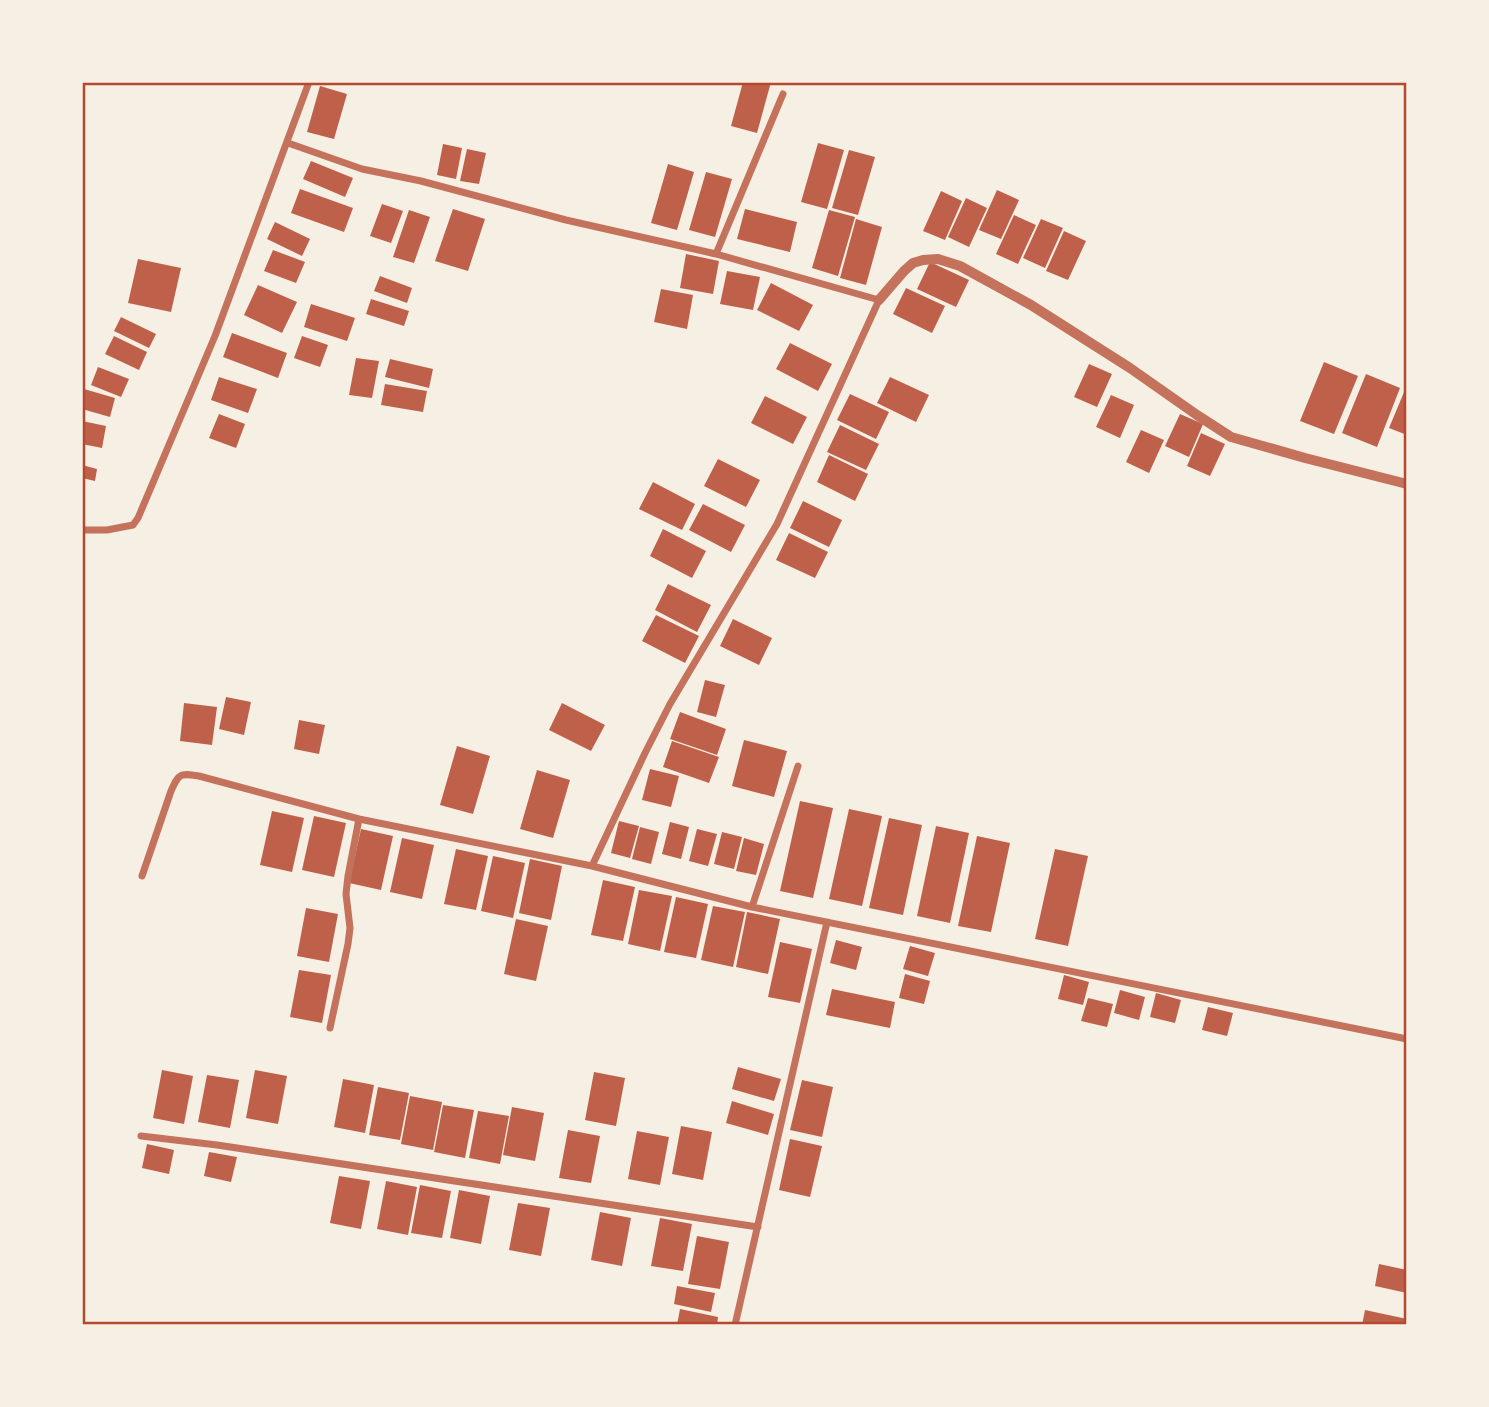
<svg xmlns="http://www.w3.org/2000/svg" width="1489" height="1407" viewBox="0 0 1489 1407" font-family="Barlow,sans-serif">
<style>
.building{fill:#bf614a}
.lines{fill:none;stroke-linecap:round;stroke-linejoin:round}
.minor{stroke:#c5725c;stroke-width:7}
.tertiary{stroke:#c5725c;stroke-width:10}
.neatline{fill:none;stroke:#b5482f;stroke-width:2.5}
</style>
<rect width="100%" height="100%" fill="#f6efe4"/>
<path class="building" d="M743,82H771L757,133L731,126Z
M320,86L347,94L334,139L307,132Z
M818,143L844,150L827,209L801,202Z
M443,144L462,148L456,179L437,175Z
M467,149L486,153L479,184L460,181Z
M849,150L875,157L858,215L832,208Z
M311,161L353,178L345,197L303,179Z
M668,164L694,172L677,230L651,223Z
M706,172L732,179L715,237L689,230Z
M300,189L353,208L344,232L291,213Z
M997,190L1019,200L1001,239L979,230Z
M941,191L962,201L945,240L923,231Z
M966,198L987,208L969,247L948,237Z
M382,204L403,211L391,243L370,236Z
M453,209L485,219L468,271L435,261Z
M745,209L797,222L790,252L737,239Z
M409,210L430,217L414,263L393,257Z
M829,210L855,217L838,276L812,268Z
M1014,215L1036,225L1018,264L996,254Z
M856,219L882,227L866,285L840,278Z
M1041,219L1063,228L1045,268L1023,258Z
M275,222L310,239L302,256L267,239Z
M1064,231L1086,241L1068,280L1046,271Z
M273,250L305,262L296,283L264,271Z
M686,254L719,261L713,294L680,288Z
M138,259L181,268L171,312L128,303Z
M930,262L969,280L956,307L917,289Z
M727,271L760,277L753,310L720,304Z
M380,276L412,288L407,303L374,291Z
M771,283L813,305L799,331L757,310Z
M258,285L297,302L282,333L244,315Z
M906,288L945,306L932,333L893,314Z
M661,289L693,295L687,329L654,322Z
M371,299L409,311L404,326L366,314Z
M311,304L355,318L347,341L304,327Z
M121,317L156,334L149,348L114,331Z
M232,333L287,353L278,378L223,357Z
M114,336L147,352L139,370L105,354Z
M302,336L328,345L320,367L294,358Z
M790,343L832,364L818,391L776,369Z
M356,358L379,361L372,398L349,395Z
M390,359L433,369L429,388L385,377Z
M1324,362L1358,376L1334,434L1300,421Z
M1089,364L1112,374L1097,407L1074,397Z
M98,367L129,379L121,397L91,385Z
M1366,374L1400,388L1377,447L1342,433Z
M219,377L257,389L248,413L211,400Z
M890,377L929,395L916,422L877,403Z
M385,384L427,391L423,412L381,405Z
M1407,385V435L1389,428Z
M84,389L115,398L110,417L82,409V396Z
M850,394L889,412L876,439L837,420Z
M1111,395L1134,405L1120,438L1096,427Z
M765,396L807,417L793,444L751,423Z
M219,414L245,424L236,448L209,438Z
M1180,414L1203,424L1189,457L1165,446Z
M82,421L106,426L102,448L82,444Z
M840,425L879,444L866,470L827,452Z
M1141,430L1164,440L1149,473L1126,462Z
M1201,433L1225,444L1210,476L1187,466Z
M829,455L868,474L855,501L817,482Z
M718,459L760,480L746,507L704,486Z
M82,465L97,469L95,481L82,478Z
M653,482L695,504L682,530L639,509Z
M803,501L842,520L829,547L790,528Z
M703,504L745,525L731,552L689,530Z
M663,529L706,551L692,578L650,556Z
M789,533L828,552L815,578L776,560Z
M668,584L711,605L697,632L655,610Z
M656,615L699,636L685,663L642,641Z
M733,619L772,638L759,665L720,646Z
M705,680L725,685L716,717L697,712Z
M226,697L251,702L244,735L219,729Z
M184,703L217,707L212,745L180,741Z
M562,703L605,725L591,751L549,730Z
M680,712L726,729L717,755L670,739Z
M299,720L325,725L319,754L294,749Z
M744,740L787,751L774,797L732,786Z
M672,741L719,757L709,783L663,767Z
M457,746L490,756L473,814L440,805Z
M650,769L679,776L671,807L642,800Z
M537,770L570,780L553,838L520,829Z
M800,801L833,808L813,898L780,891Z
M849,809L882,816L862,906L829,899Z
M272,811L304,818L292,872L260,865Z
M314,816L346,823L334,877L302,870Z
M889,818L922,825L903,915L869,908Z
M619,821L639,826L630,858L611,853Z
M670,822L689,827L681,859L662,854Z
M936,826L969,833L950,923L917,916Z
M640,827L659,832L651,864L632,859Z
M361,829L393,836L381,890L349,883Z
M697,829L717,834L708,866L689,861Z
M722,832L742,837L734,869L714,864Z
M977,836L1010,843L991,932L958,926Z
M402,838L434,845L422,899L390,892Z
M744,838L764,844L756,875L736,871Z
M456,849L488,856L476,910L444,904Z
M1055,849L1088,856L1068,946L1035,939Z
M493,856L525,863L513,918L481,911Z
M530,859L562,866L551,920L519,913Z
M603,880L635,887L623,941L591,935Z
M639,890L672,896L660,951L628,944Z
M676,897L708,904L696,958L664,952Z
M713,906L745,912L733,967L701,960Z
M306,908L338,914L329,962L297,956Z
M747,912L780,919L768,974L736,967Z
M516,919L548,926L536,981L504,974Z
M836,940L862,947L856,970L830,963Z
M780,942L812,949L800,1003L768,997Z
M910,946L935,953L928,976L903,969Z
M299,970L331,975L322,1023L290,1017Z
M905,974L930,981L924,1004L899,998Z
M1064,975L1089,982L1083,1005L1058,999Z
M832,989L895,1002L890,1028L826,1015Z
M1120,990L1145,997L1139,1020L1114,1013Z
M1156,993L1181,1000L1175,1023L1150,1017Z
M1088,998L1113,1004L1107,1027L1081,1021Z
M1208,1007L1233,1013L1227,1036L1202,1030Z
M738,1067L781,1079L774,1101L732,1089Z
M162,1070L193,1076L184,1124L153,1118Z
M255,1070L287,1076L278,1124L246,1118Z
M594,1072L625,1078L616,1126L585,1120Z
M207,1075L239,1080L230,1128L198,1122Z
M343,1079L374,1085L365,1133L334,1127Z
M802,1080L833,1087L822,1137L790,1130Z
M378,1087L409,1093L400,1140L369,1135Z
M410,1096L442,1102L433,1150L401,1144Z
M732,1101L774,1114L768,1135L726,1123Z
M443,1105L474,1110L465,1158L434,1152Z
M512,1107L544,1113L535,1161L503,1155Z
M478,1111L509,1116L500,1164L469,1158Z
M681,1126L712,1132L703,1180L672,1174Z
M568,1130L600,1136L591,1183L559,1178Z
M637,1131L669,1137L660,1185L628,1179Z
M790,1139L822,1146L810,1197L779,1190Z
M147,1144L174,1150L169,1174L142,1168Z
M209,1152L237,1157L231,1182L204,1176Z
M339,1176L370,1181L361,1229L330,1223Z
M386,1181L417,1187L408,1235L377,1229Z
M420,1185L451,1191L442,1238L411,1233Z
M459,1190L490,1196L481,1244L450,1238Z
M518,1203L550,1208L541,1256L509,1250Z
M600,1212L631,1218L622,1266L591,1260Z
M660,1218L692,1224L683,1271L651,1266Z
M697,1236L729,1242L720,1289L688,1284Z
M1379,1264L1407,1270V1293L1375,1286Z
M677,1286L715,1293L711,1312L674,1304Z
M680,1309L718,1317L717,1325H677Z
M1365,1310L1407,1319V1325H1362Z"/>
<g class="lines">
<path class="minor" d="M288,143L362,169L421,181L566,220L716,254L879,300L777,524L670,704L645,753L592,866L752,907L1407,1039
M716,254L783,94
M82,530H107L133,525L138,518L215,336L309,82
M142,876L171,791C179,773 180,773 199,776L359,819L592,866
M752,907L798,766
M330,1028L348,944L350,928L346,894L348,876L359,819
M141,1136L217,1145L758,1227
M735,1325L827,922"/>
<path class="tertiary" d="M879,300L904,271L913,263L923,260L938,259L960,266L1031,305L1130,368L1197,415L1231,437L1305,458L1407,484"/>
</g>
<rect width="1489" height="1407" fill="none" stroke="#f6efe4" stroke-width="168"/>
<rect x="84" y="84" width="1321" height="1239" class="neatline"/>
</svg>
